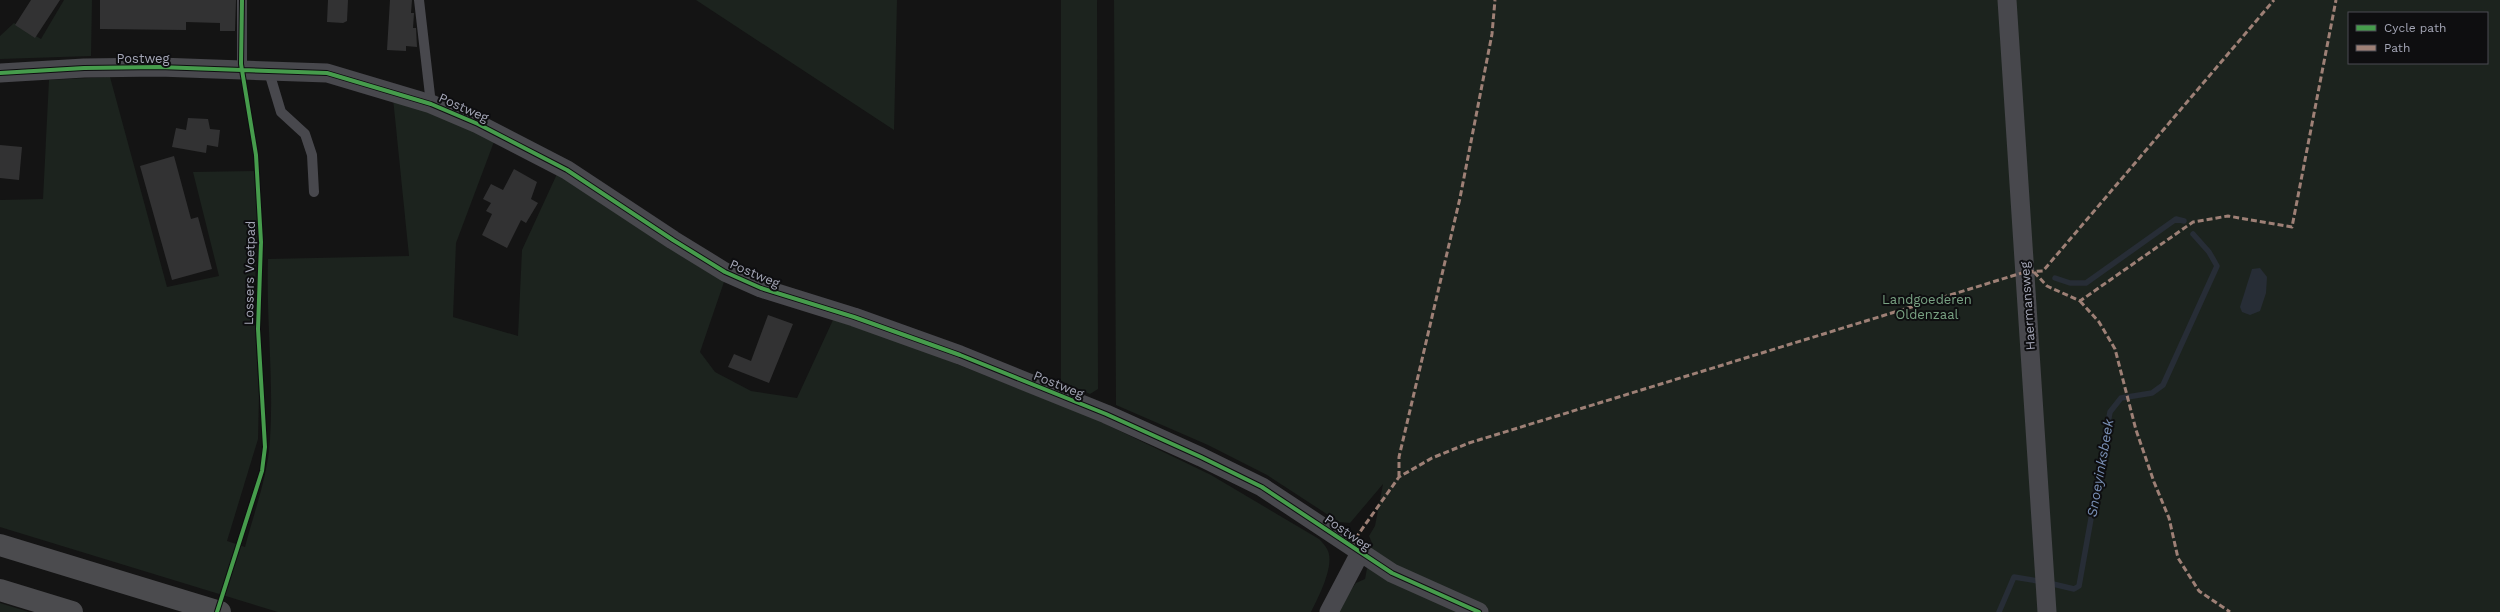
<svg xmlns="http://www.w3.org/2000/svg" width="2500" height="612" viewBox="0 0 2500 612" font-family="'Work Sans',sans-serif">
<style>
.green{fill:#1c231e;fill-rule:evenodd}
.water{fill:#272d36}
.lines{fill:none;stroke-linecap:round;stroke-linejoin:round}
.stream{stroke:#272d36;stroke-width:5.5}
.building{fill:#323233}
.service{stroke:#48484d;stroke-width:10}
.minor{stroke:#48484d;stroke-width:19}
.motorway{stroke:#4b4b4e;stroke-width:22}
.quiet{stroke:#9e8076;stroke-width:3;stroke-dasharray:6 3;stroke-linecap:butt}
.cycleway-casing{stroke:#0e0e10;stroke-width:6}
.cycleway{stroke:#469c4c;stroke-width:4}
.labels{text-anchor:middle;stroke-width:4;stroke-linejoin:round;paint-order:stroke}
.street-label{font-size:13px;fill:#a4a6b6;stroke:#0e0e10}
.park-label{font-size:13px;fill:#79a283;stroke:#0e0e10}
.water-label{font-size:14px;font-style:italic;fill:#788eb4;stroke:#0e0e10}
</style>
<rect width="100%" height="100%" fill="#141414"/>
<path class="green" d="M64,0H92L91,56L0,59V36L14,23L41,39Z
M696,0H897L894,130Z
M1061,0H1097L1098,389L1090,394L1061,381Z
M1114,0H2500V612H1336L1356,583L1365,579L1372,543L1369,536L1375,526L1383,484L1350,523L1339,522L1267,475L1208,445L1116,405ZM2349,13H2487V63H2349Z
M110,77L167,287L219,276L193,172L254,171L258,209L254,309L259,394L258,439L227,541L245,547C254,512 268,476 270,440C274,379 266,319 268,259L409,256L393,98L495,139L456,243L453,317L518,336L522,250L557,174L725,279L700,352L715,372L751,391L797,398L833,320L881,334L1093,418L1211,475L1319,539C1322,542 1325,545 1327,549C1336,564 1318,598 1311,612H278L0,527V200L43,199L49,80Z
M0,603L29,612H0Z"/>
<path class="water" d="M2260,268L2267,277L2266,293L2260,311L2250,315L2242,312L2240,307L2252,269Z"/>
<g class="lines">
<path class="stream" d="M2055,278L2070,283H2086L2176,219L2184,221
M2053,584L2074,589L2079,586L2110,412L2121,398L2152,393L2163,385L2217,266L2209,252L2193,234
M1999,612L2014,577L2038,581"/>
</g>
<path class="building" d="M31,0H60L35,38L15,25Z
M100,0H236L235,31H220V23L186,22V30L100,29Z
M328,0H348L347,21L343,23L327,22Z
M390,0H412L411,13H414L413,28H416L417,47L406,46V51L387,50Z
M188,118L208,119L210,129L220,130L218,147L207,145L206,153L172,147L176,128L186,130Z
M0,145L22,147L19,180L0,178Z
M174,156L191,219L198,217L212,269L172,280L140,166Z
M514,169L537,182L531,199L538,203L526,223L521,220L507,248L482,235L492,214L486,211L491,203L483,199L491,184L503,190Z
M768,315L793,324L769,383L728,367L734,354L751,361Z"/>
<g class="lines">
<path class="service" d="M419,0L431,104
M242,71V0
M269,72L281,112L305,134L312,155L314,192"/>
<path class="minor" d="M2007,0L2047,612
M0,73L84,68L159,67L327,73L431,104L478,124L567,170L673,240L725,272L761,288L854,317L960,355L1106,414L1201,457L1262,487L1392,573L1479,612
M1329,612L1360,553"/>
<path class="motorway" d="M0,545L220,612
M0,590L72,612"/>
<path class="quiet" d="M2034,272L2047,286L2080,301L2193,222L2228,216L2292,227L2336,0
M2080,301L2099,322L2115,349L2136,430L2154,482L2169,518L2178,558L2199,591L2230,612
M1399,477V457L1460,198L1492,34L1495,0
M1350,546L1399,477L1432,458L1469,443L2025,272L2043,271L2274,0"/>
<g class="cycleway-casing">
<path id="cycleway" d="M0,73L84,68L159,67L327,73L431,104L478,124L567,170L673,240L725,272L761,288L854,317L960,355L1106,414L1201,457L1262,487L1392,573L1479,612
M217,612L262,471L265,447L258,329L261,242L256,155L241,64L242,0"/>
</g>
<use href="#cycleway" class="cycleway"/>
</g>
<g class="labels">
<g class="street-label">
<text x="143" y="63">Postweg</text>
<text transform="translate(464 107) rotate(24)" y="5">Postweg</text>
<text transform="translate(249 273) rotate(-89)" y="5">Lossers Voetpad</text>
<text transform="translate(755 273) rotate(23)" y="5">Postweg</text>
<text transform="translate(2027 306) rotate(-94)" y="5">Haermansweg</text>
<text transform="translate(1059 384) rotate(22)" y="5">Postweg</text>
<text transform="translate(1348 532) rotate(35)" y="5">Postweg</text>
</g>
<g class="park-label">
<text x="1927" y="304">Landgoederen<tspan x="1927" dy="15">Oldenzaal</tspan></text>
</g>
<g class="water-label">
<text transform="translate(2100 468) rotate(-80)" y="5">Snoeyinksbeek</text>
</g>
</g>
<rect x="2348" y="12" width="140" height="52" fill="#0e0e10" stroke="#4a4b52"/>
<rect x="2356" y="25" width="20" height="6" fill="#469c4c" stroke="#4a4b52"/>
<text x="2384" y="32" font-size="12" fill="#a4a6b6">Cycle path</text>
<rect x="2356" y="45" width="20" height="6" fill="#9e8076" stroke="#4a4b52"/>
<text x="2384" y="52" font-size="12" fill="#a4a6b6">Path</text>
</svg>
